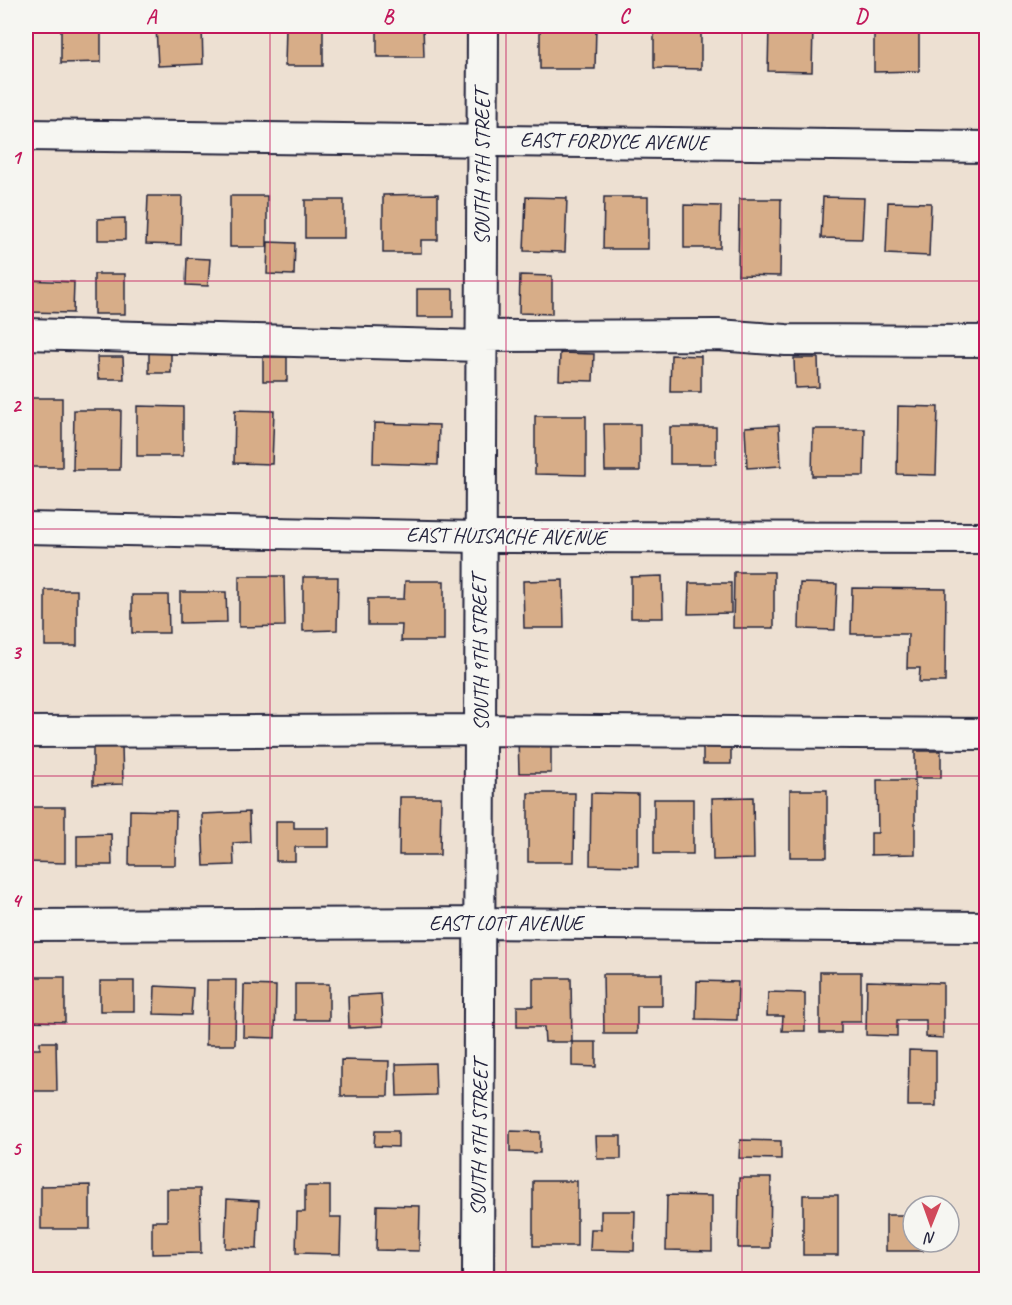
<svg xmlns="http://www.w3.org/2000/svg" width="1012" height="1305" viewBox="0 0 1012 1305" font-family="Caveat,sans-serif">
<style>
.building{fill:#d7ad88;stroke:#22223b;stroke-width:1.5}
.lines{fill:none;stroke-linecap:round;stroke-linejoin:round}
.minor-casing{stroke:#22223b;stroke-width:34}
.minor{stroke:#f6f6f2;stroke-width:30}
.grid{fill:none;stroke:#c2185b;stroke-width:1.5;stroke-opacity:0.55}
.labels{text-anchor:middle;stroke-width:5;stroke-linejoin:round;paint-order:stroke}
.street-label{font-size:21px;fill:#22223b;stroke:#f6f6f2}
.neatline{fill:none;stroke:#c2185b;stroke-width:2}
.grid-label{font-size:20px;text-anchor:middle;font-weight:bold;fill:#c2185b}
</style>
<rect width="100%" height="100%" fill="#ede0d2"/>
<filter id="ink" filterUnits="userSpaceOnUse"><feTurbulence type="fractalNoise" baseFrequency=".0167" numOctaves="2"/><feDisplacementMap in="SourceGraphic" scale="12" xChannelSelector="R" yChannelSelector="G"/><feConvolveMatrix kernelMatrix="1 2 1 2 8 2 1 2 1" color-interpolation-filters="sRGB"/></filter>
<g filter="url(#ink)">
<path class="building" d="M61,26H101V62L61,63Z
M156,26H202L203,64L158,66Z
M286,26H323V66H285Z
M377,26H423L424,57H377Z
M540,26H596L595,69H540Z
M654,26H701V69L654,68Z
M769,26H813L812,72L768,71Z
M874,26H919V71L874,72Z
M438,194V240H421V253H383V195Z
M148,196H182L181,245L146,244Z
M230,196H267V247H230Z
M526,197L567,198L565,252L524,251Z
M604,197H648V249H603Z
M823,197L864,198L862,239L821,238Z
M739,199H781L780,276L738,275Z
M305,200H344V238H305Z
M888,202L931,203L929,256L886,254Z
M684,205L721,206L720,248H684Z
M125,218V240H98V219Z
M268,242L295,243L294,275L267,274Z
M187,258L210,259L208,286L186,285Z
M94,274H125V314H94Z
M520,275L552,276V314L519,313Z
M26,280L74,282L73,313L26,312Z
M417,289H453V317H417Z
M149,350H171V373H149Z
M560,353L594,354L593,381L559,380Z
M671,355L701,356V392H670Z
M97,357H123L124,379H98Z
M263,357H287V381H263Z
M794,358H818L819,387L795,388Z
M26,398H62V467H26Z
M137,406L183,407V456H137Z
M898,406L938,407L936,475L897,474Z
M74,410H121L120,470H73Z
M235,410L274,411L272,464L234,463Z
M535,416H586V475L535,474Z
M374,423L439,425L438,465L373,463Z
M604,424H640V471H605Z
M779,425L781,466L747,468L745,427Z
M670,427H716V464H670Z
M813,429H865L864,476H812Z
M734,572H774V628H733Z
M239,576H284L285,626L239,627Z
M662,576L663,618H631V577Z
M303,577H338L337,630L303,631Z
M563,580L564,628H524L523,581Z
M405,581H444V641H401L402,625H368V599H404Z
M689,583H731V613L688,614Z
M800,583L837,584L835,630L799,629Z
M852,588L946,589L945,682H919L920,668H907L908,634H851Z
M45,590H77V646H45Z
M180,592H226L227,622L180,623Z
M132,595H168L169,633H132Z
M518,736H551V773H519Z
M703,741H731V764H703Z
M122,746L123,784L93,785V747Z
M915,751H941V778H915Z
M877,780H915V854L871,855V833H878Z
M790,790H827V857H790Z
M528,793H575L574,862H528Z
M591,793L638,794V866L590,865Z
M400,797H441L440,855H399Z
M753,797L754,859L713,860L712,798Z
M654,799H693V854H654Z
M26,807H65V863L26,862Z
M130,810L176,811L175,865H129Z
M249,812L250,842L233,843L234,865L204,866L202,814Z
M276,821H294V828H329V847H295V861H276Z
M111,834L112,865H77V835Z
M820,972H861V1022H841V1033H820Z
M603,974H662V1006H637V1034H604Z
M26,977H65V1022L26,1021Z
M533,978H571L572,1042H545L544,1027H517V1006H533Z
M207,980H236L235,1045H206Z
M100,981H134V1011H100Z
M697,981L738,982L737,1020L696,1019Z
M867,981L943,983V1038L926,1037V1020H897V1036L866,1035Z
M295,984H329V1020H295Z
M244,985L276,986L275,1038L243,1037Z
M155,986L193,988L191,1015L154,1014Z
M768,992L805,993V1031H782L783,1016H767Z
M381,994L383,1026L349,1028L348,996Z
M40,1042H56L57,1091H26V1049H40Z
M572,1042H596V1067L572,1066Z
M909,1050L936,1051V1106H908Z
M341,1060L389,1061L388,1096H341Z
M435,1063L436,1095L397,1096L396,1064Z
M375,1131H398V1147L374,1146Z
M510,1131L540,1132V1153L510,1152Z
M596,1136H621V1159H597Z
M740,1140L781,1141V1159L739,1158Z
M739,1178H771L770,1248H738Z
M533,1181H577V1246H533Z
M90,1185V1229H41V1186Z
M305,1186H330V1217H341L340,1254L296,1253L297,1212H305Z
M167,1189H200L201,1253L152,1254V1221H167Z
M667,1195L712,1196V1251L666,1250Z
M803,1195H838V1255H803Z
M227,1199L259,1201L257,1249L225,1248Z
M377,1205L420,1206L419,1251L376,1250Z
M601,1211H635L634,1251L590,1250L591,1229H601Z
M886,1215H913V1242H923V1251H886Z"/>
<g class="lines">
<g class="minor-casing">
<path id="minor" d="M26,135L986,147
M26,334L481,346
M481,336L718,335L786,340L986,341
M26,528L479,537L986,538
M26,732L481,730L986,734
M26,925L482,923L986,927
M478,1280C483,861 479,444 483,26"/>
</g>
<use href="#minor" class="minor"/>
</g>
</g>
<path class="grid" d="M270,26V1280M506,26V1280M742,26V1280M26,281H986M26,529H986M26,776H986M26,1024H986"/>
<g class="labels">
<g class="street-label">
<text transform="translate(614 141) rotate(1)" y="7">EAST FORDYCE AVENUE</text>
<text transform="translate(482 167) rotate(-90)" y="7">SOUTH 9TH STREET</text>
<text transform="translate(506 536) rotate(1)" y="7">EAST HUISACHE AVENUE</text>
<text transform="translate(480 653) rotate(-91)" y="7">SOUTH 9TH STREET</text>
<text x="506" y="930">EAST LOTT AVENUE</text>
<text transform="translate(479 1138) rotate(-89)" y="7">SOUTH 9TH STREET</text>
</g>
</g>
<rect width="1012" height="1305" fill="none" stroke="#f6f6f2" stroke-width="66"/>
<g transform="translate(931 1224) rotate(181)"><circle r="28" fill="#f6f6f2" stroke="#a1a1a9" stroke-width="1.5"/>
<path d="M0-4.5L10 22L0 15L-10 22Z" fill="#d1495b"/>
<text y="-9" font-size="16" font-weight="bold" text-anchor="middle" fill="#22223b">N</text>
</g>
<rect x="33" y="33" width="946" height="1239" class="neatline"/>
<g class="grid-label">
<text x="151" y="23">A</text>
<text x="388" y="23">B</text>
<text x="624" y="23">C</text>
<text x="861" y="23">D</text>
<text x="16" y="164">1</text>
<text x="16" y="412">2</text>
<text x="16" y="659">3</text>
<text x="16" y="907">4</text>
<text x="16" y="1155">5</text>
</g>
</svg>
